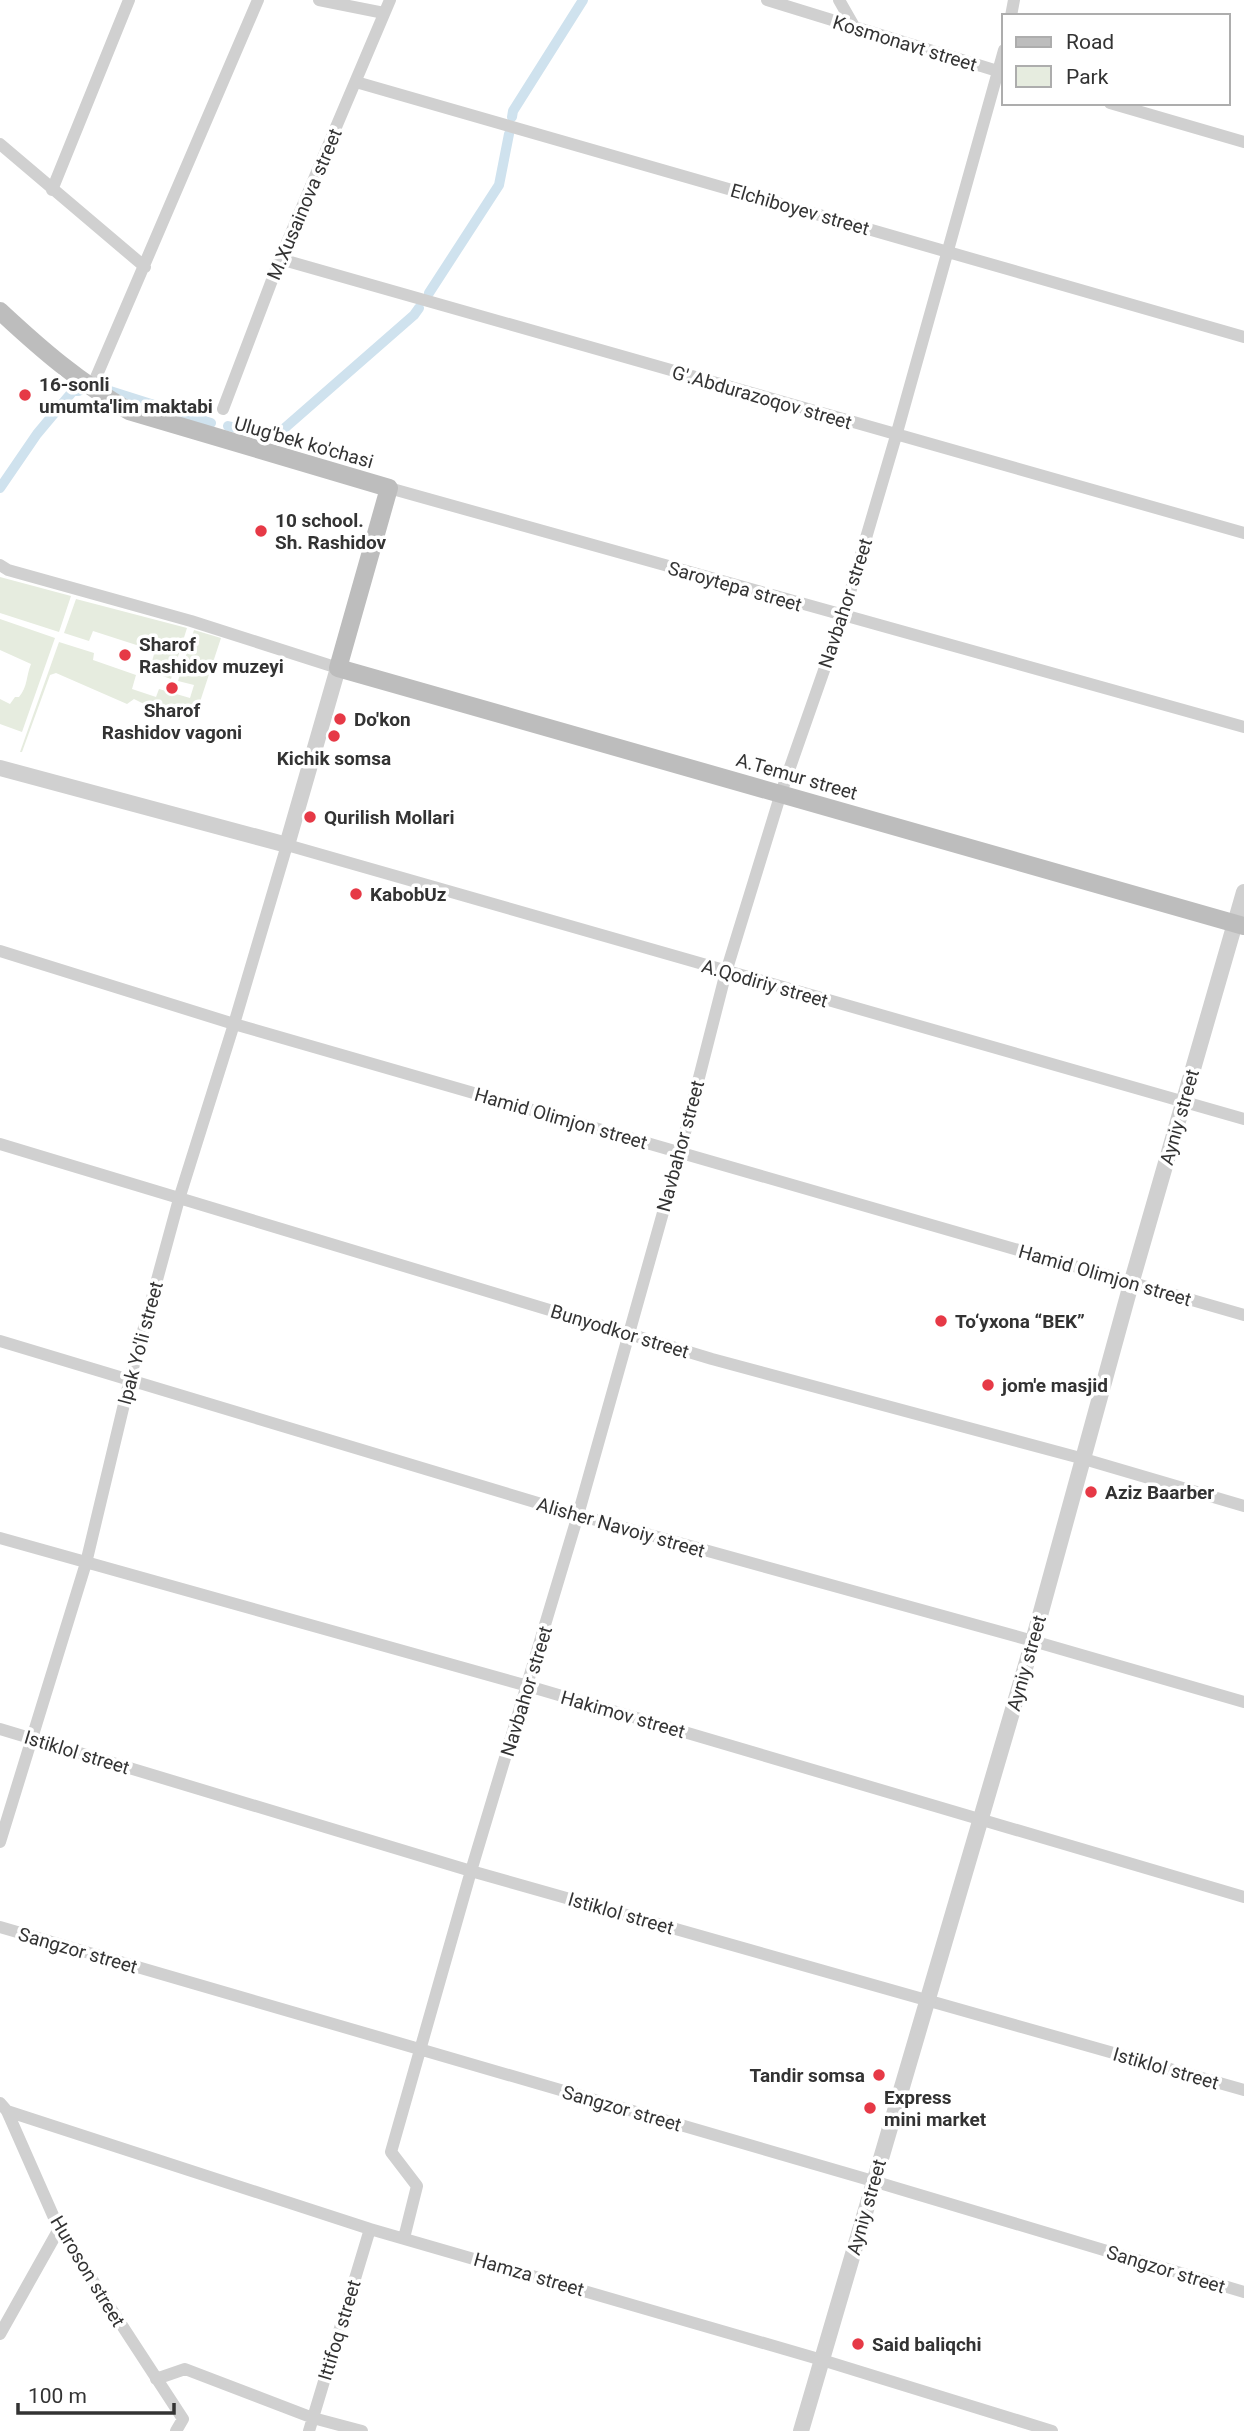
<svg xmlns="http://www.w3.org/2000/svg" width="1244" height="2431" viewBox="0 0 1244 2431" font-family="Roboto,sans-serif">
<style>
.green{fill:#e6ecdf}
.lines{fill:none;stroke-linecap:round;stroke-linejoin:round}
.canal{stroke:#cfe2ee;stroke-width:10}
.minor{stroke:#d0d0d0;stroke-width:12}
.tertiary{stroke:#d0d0d0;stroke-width:16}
.secondary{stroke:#bdbdbd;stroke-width:18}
.poi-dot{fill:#e63946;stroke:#fff;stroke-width:2.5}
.labels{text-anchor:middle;stroke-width:7;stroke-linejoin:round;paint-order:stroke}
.street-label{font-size:19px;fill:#333;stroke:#fff}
.poi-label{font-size:19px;font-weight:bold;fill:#333;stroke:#fff;text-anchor:start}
</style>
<rect width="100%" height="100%" fill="#fff"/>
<path class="green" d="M0,577L71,596L59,632L0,613Z
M76,599L187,628L171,679L149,671L155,651L93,631L89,641L64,633Z
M0,619L55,638L22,732L0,724V699L10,704L15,697H19C28,686 26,676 31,664L0,650Z
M194,630L221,638L194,720L174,711L171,713L155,705L152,708L134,699L127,704L56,673L50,675L22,752H20L59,642L94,653L93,660L136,675L132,689L156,697L159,689L190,698L194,685L178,681Z"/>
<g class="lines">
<path class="canal" d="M512,117L513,111L583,0
M429,293L499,185L509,134
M110,391L211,423
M228,426L263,434L279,433L414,315L419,308
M0,488L37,434L73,391H79"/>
<path class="minor" d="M319,0L384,13
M767,0L1004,73
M839,0L855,28
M1011,16L1014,0
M356,82L1244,337
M1110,103L1244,142
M0,144L145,267
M52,190L129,0
M280,259L1244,533
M91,389L258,0
M223,409L280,259L390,0
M389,488L1244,727
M0,565L8,570L191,621L338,668
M0,951L234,1024L1244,1315
M0,1144L712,1359L1084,1459L1244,1506
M0,1341L578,1515L1033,1641L1244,1702
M0,1538L528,1686L1244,1897
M0,1729L471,1871L1244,2090
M0,1842L86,1563L130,1379L179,1199L234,1024L287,845L1244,1119
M0,1927L873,2181L1244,2292
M0,2103L7,2111L59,2229L183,2419L176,2431
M7,2111L370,2229L822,2360L1052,2431
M404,2238L417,2186L391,2152L471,1871L578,1515L680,1152L726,972L781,793L843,616L896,436L1004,50
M0,2334L59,2229
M156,2379L185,2369L313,2418L362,2431
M309,2431L370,2229"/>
<path class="tertiary" d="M0,768L287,845L338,668
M801,2431L1033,1641L1131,1284L1244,892"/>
<path class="secondary" d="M0,311C43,351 78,381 129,411L389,488L338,668L1244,926"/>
</g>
<g class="poi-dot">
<circle cx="25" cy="395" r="7"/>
<circle cx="261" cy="531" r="7"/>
<circle cx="125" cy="655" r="7"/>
<circle cx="172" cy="688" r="7"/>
<circle cx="340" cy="719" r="7"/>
<circle cx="334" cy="736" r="7"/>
<circle cx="310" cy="817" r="7"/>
<circle cx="356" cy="894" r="7"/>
<circle cx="941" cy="1321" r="7"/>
<circle cx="988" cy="1385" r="7"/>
<circle cx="1091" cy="1492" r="7"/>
<circle cx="879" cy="2075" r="7"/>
<circle cx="870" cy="2108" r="7"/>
<circle cx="858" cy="2344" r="7"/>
</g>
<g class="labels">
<g class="street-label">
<text transform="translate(905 43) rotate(17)" y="7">Kosmonavt street</text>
<text transform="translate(304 204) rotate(-67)" y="7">M.Xusainova street</text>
<text transform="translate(800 209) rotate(16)" y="7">Elchiboyev street</text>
<text transform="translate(762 397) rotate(16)" y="7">G'.Abdurazoqov street</text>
<text transform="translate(304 442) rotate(16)" y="7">Ulug'bek ko'chasi</text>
<text transform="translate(735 586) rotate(16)" y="7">Saroytepa street</text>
<text transform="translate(845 603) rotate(-72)" y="7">Navbahor street</text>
<text transform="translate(797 776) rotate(16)" y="7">A.Temur street</text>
<text transform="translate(765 983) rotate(16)" y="7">A.Qodiriy street</text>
<text transform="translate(1179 1117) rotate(-74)" y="7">Ayniy street</text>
<text transform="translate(561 1118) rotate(16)" y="7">Hamid Olimjon street</text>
<text transform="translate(680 1146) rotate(-75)" y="7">Navbahor street</text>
<text transform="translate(1105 1275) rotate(16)" y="7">Hamid Olimjon street</text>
<text transform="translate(620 1331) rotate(17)" y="7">Bunyodkor street</text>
<text transform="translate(140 1343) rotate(-75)" y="7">Ipak Yo'li street</text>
<text transform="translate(621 1527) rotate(16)" y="7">Alisher Navoiy street</text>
<text transform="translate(1026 1663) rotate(-74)" y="7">Ayniy street</text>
<text transform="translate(526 1691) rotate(-73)" y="7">Navbahor street</text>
<text transform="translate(623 1714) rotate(16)" y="7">Hakimov street</text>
<text transform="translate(77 1752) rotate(17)" y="7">Istiklol street</text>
<text transform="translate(621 1913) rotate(16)" y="7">Istiklol street</text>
<text transform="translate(78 1950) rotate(16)" y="7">Sangzor street</text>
<text transform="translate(1166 2068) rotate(16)" y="7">Istiklol street</text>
<text transform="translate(622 2108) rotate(16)" y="7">Sangzor street</text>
<text transform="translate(866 2207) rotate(-74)" y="7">Ayniy street</text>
<text transform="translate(1166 2269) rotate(17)" y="7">Sangzor street</text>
<text transform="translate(88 2271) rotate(59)" y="7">Huroson street</text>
<text transform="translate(529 2274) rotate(16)" y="7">Hamza street</text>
<text transform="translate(339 2330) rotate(-73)" y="7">Ittifoq street</text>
</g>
<g class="poi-label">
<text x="39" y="391">16-sonli<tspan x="39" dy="22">umumta'lim maktabi</tspan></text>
<text x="275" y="527">10 school.<tspan x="275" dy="22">Sh. Rashidov</tspan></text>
<text x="139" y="651">Sharof<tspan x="139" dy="22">Rashidov muzeyi</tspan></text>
<text x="172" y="717" text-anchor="middle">Sharof<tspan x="172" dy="22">Rashidov vagoni</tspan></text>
<text x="354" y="726">Do'kon</text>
<text x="334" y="765" text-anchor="middle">Kichik somsa</text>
<text x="324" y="824">Qurilish Mollari</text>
<text x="370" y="901">KabobUz</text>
<text x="955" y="1328">To‘yxona “BEK”</text>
<text x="1002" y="1392">jom'e masjid</text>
<text x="1105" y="1499">Aziz Baarber</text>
<text x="865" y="2082" text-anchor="end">Tandir somsa</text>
<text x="884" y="2104">Express<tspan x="884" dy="22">mini market</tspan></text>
<text x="872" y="2351">Said baliqchi</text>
</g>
</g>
<rect x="1002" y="14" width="228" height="91" fill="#ffffff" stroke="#adadad" stroke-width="2"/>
<rect x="1016" y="37" width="35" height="10" fill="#bdbdbd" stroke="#adadad" stroke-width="2"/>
<text x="1066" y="49" font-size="21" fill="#333333">Road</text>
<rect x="1016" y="66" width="35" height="21" fill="#e6ecdf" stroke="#adadad" stroke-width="2"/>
<text x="1066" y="84" font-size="21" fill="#333333">Park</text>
<path d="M18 2403v10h156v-10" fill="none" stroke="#333333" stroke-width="3.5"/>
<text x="28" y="2403" font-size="21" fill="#333333" stroke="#ffffff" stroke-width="5" paint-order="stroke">100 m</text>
</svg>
